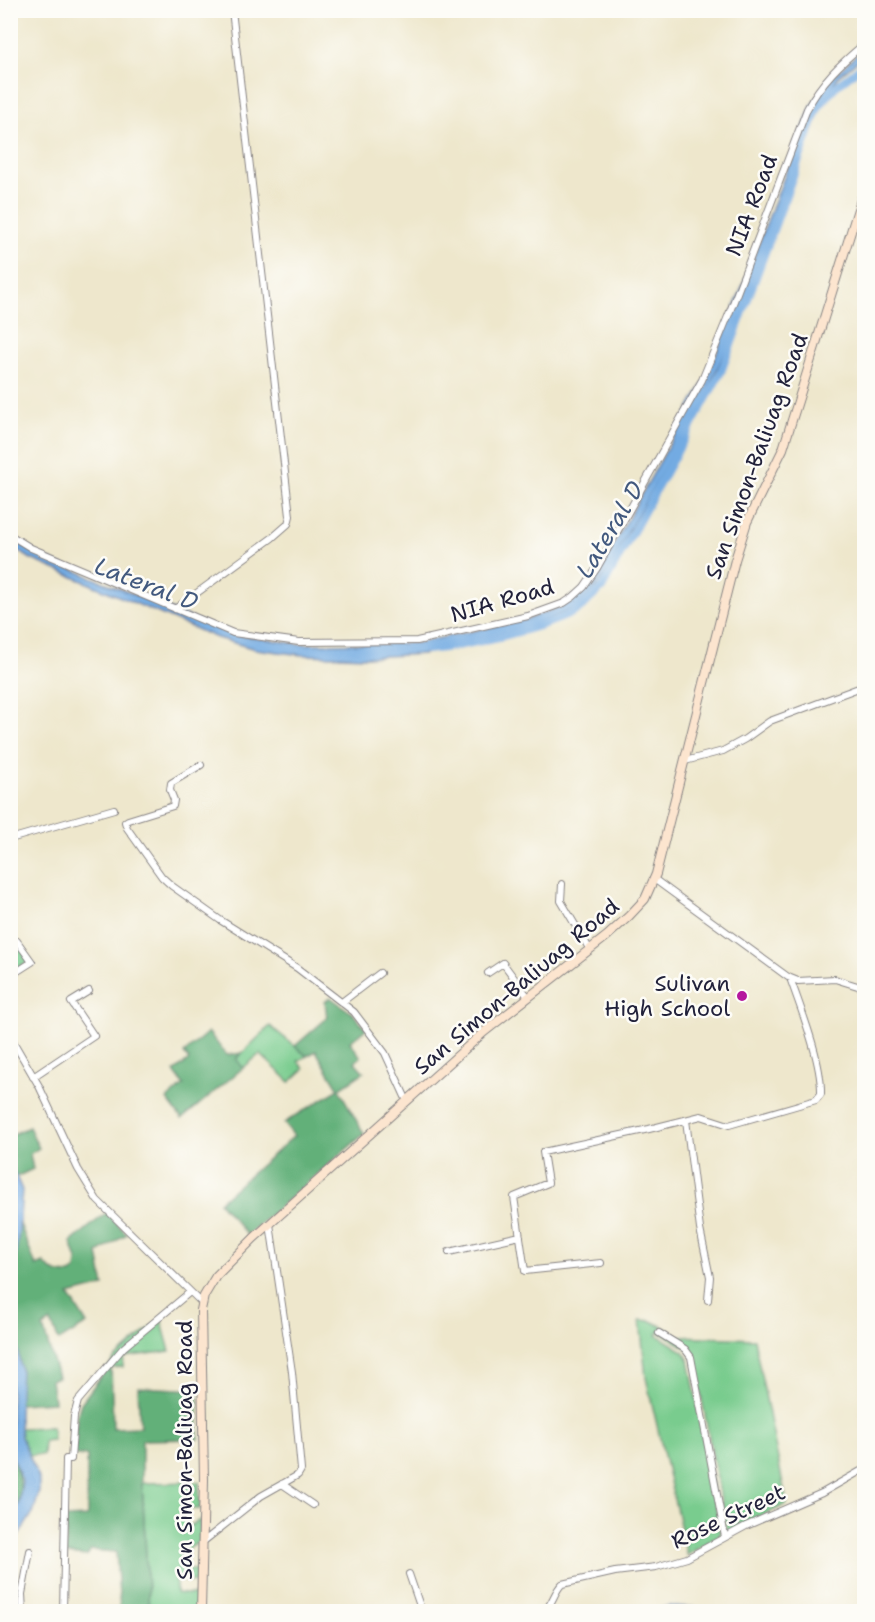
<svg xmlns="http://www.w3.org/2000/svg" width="875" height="1622" viewBox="0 0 875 1622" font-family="'Shantell Sans',sans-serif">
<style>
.green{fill:#79cc8e;stroke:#4e7764;stroke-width:1.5}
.forest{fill:#62b079;stroke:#42695a;stroke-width:1.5}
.water{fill:#73abe2;stroke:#4a668e;stroke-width:1.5}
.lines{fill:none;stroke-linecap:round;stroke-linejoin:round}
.canal{stroke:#73abe2;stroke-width:8}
.street-casing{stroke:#888484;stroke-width:8}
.secondary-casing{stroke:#888484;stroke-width:10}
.street{stroke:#fff;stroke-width:6}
.secondary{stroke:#fce5cf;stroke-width:8}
.poi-dot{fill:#b5179e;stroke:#fdfcf7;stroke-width:2}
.labels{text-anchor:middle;stroke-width:5;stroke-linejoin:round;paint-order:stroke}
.street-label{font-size:22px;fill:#22223b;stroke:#fdfcf7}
.poi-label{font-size:22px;fill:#22223b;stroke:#fdfcf7;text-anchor:end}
.water-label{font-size:24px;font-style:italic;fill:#42597e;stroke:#fdfcf7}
</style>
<rect width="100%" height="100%" fill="#fdfcf7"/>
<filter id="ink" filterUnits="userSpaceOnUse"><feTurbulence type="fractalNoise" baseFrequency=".0167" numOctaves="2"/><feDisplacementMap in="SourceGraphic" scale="12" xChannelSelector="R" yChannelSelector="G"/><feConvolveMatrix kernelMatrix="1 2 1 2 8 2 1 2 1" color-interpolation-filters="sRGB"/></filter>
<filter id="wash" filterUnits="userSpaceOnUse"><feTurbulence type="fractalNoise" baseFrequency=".008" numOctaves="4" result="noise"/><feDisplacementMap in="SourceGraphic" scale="24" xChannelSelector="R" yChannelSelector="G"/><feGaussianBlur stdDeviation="1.35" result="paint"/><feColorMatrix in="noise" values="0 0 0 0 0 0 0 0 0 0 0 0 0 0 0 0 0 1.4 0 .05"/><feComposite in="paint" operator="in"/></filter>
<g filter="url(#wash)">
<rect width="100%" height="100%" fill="#eee7cc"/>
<path class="green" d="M10,936L30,961L10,972Z
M270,1026L307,1056L298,1061L304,1069L290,1082L260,1054L243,1068L236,1059Z
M161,1319L170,1351L124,1357L123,1367L111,1368V1363L114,1359Z
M640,1320L652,1321L679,1336L754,1339L787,1504L727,1532L694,1357L687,1348L659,1331L657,1335L683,1351L689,1359L721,1535L687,1555L646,1378Z
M52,1427L53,1440L44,1441L43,1455H29L21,1437L20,1428Z
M199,1482L200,1509H187L188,1527L200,1520V1541L180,1555L179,1569L198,1570V1582L176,1580V1593L197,1595L196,1611H149L142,1483Z"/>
<path class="forest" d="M330,997L353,1014L366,1029L350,1042L361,1057L355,1062L364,1072L339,1089L364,1134L247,1235L219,1202L294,1136L284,1123L339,1089L316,1051L307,1056L295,1046L327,1018L325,1002Z
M208,1032L227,1055L242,1053L236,1059L243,1068L182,1119L167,1099L184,1085L174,1072L189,1060L184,1053Z
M29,1127L39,1148L30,1154L33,1169L16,1177L11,1165V1135Z
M106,1213L127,1234L98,1253L104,1286L69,1295L87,1324L59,1341L51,1322L43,1327L58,1377L51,1380L54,1402L19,1404L21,1368L11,1312L10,1290L20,1224L36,1266L44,1263C50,1272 61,1274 71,1274L76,1269L77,1260L71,1242Z
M111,1363L113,1428L140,1427L138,1387L198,1390V1439L142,1440V1483L149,1611H120L116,1552L91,1550L87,1556L66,1554V1518L87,1517V1456L74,1455L77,1416L81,1403Z
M10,1452C21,1479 26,1491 11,1517Z"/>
<path class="water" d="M864,48V55L839,76L812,114L781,204L732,337L712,380L695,415L629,530L609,569L594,590L575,608L532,626L443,647L424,654L368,657L302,655L255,649L217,638L31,559L11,546L10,538L30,550L59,564L234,635L300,644L417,643L528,619L565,605L586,589L604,562L709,373L812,104L831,78Z
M11,1165L22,1190L19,1232L11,1291Z
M10,1312L21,1368L19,1417L21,1437L39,1478V1492L34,1511L11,1548V1517L19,1503L22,1481L11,1452Z
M668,1606L710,1608L719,1611H652Z"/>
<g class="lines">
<path class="canal" d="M427,650C466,646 539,630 574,612C584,606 593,596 602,588L721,372L818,108L834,88L864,64"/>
</g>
</g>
<g filter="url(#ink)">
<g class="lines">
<g class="street-casing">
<path id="street" d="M10,535L31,548L233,633L299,642L417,641L528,616L564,603L573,597L584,587L597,568L702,380L729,314L807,109C821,82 841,63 864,44
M175,609L272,538L288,524L290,516L232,10
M685,761L723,751L745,739L770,721L864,686
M201,765L171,783L170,790L174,800L173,806L128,820L125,822L127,828L162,877L172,886L220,920L297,968L354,1012L385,1053L407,1101
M10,839L114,809
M654,879L788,977L798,981L835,979L864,988
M562,884L561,901L590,950
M488,973L503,963L528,997
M10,976L32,962L17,941
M342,1002L380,973
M10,1036L39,1086L78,1169L97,1200L203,1304
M33,1077L94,1036L71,1002L89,991
M686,1120L700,1229L710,1277L708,1300
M449,1252L520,1236
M601,1263L525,1271L514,1197L548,1183L543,1152L649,1129L701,1116L729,1125L816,1100L821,1094C822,1062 801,1009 790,978
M659,1333L685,1349L691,1357L725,1537
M282,1484L313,1505
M204,1541L261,1496L298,1475L301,1470L292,1372L270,1224
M409,1574L422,1612
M23,1612L22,1594L30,1551
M63,1612L66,1459H71L74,1416L78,1401L123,1348L190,1292
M544,1612C553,1603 554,1592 562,1584L615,1572L656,1567L687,1558L746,1526L822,1493L864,1469"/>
</g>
<g class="secondary-casing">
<path id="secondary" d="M201,1612L204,1480L201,1310L204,1296L216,1276L254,1238L484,1032L607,936L629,916L645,899L656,874L735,560L747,522L783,449L864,190"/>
</g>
<use href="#street" class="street"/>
<use href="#secondary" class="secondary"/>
</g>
</g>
<circle class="poi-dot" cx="742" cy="996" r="6"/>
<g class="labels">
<g class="street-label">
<text transform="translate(751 205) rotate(-69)" y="8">NIA Road</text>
<text transform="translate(756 456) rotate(-70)" y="8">San Simon-Baliuag Road</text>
<text transform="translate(502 600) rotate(-16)" y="8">NIA Road</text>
<text transform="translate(516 986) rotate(-40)" y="8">San Simon-Baliuag Road</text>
<text transform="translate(184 1450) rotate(-90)" y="8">San Simon-Baliuag Road</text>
<text transform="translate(728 1516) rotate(-25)" y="8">Rose Street</text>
</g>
<g class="poi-label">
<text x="730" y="991">Sulivan<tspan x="730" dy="25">High School</tspan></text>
</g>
<g class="water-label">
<text transform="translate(610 530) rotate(-59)" y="8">Lateral D</text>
<text transform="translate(146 584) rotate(21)" y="8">Lateral D</text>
</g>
</g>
<rect width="875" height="1622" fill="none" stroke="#fdfcf7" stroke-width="36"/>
</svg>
